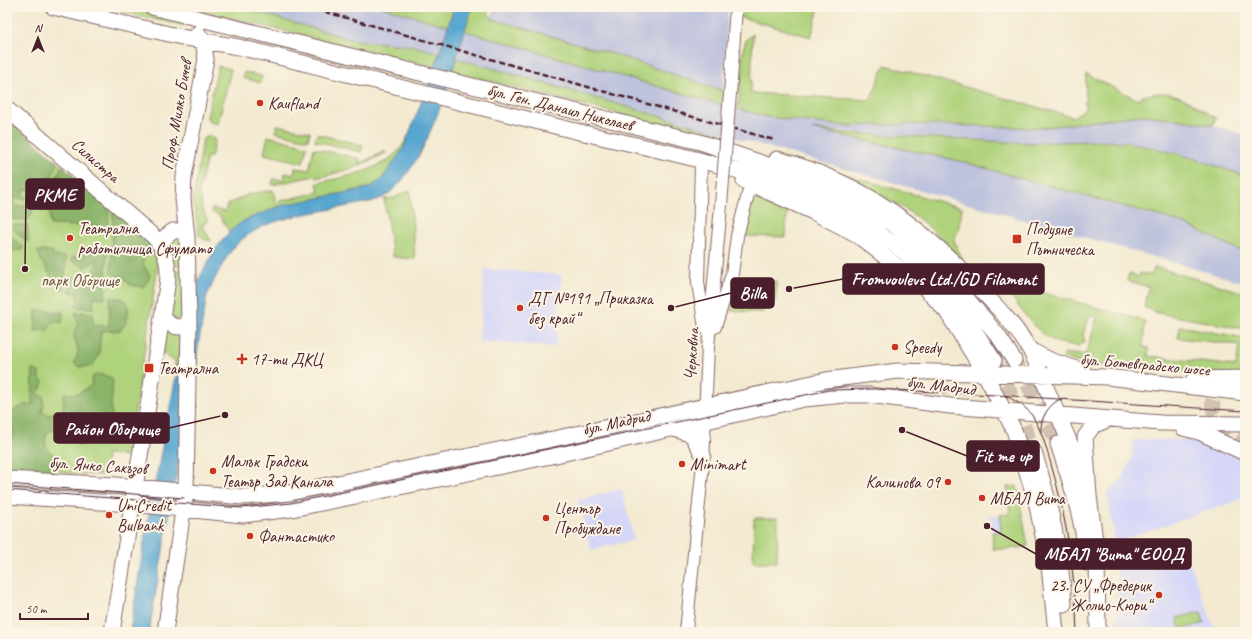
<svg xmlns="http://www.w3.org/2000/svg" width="1252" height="639" viewBox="0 0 1252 639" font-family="Caveat,sans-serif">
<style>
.built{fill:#d6d7f8}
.industrial{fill:#bec2dd}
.green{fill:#afd27b;stroke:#7c7853}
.forest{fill:#8bb46b;stroke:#6a6a4b}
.water{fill:#57a6d0;stroke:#50627e}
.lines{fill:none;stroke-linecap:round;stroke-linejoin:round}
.major-tunnel{stroke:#d1c1b0;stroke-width:15;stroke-dasharray:15 8;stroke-linecap:butt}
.minor-casing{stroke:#856665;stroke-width:14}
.major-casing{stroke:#856665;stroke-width:17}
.minor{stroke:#fff;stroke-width:12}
.major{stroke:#fff;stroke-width:15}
.tram{stroke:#4a1f2b;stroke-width:1}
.rail{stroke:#4a1f2b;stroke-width:2.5;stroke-dasharray:6 3;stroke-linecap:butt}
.minor-bridge-casing{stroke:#856665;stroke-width:14;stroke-linecap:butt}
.minor-bridge{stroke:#fff;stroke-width:12}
.poi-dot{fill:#c8321e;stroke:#fcf5e5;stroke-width:1.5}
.labels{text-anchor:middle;stroke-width:4;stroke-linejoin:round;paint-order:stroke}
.poi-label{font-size:17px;fill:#4a1f2b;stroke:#fcf5e5;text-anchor:start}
.street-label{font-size:17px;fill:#4a1f2b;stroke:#fcf5e5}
.park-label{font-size:17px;fill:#685543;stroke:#fcf5e5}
.leader{fill:none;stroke:#4a1f2b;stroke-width:1.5}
.callout-dot{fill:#4a1f2b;stroke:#fcf5e5;stroke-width:1.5}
.callout{fill:#4a1f2b;stroke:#4a1f2b;stroke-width:1.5}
.callout-label{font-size:18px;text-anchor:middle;font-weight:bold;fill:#fff}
</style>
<rect width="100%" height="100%" fill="#fcf5e5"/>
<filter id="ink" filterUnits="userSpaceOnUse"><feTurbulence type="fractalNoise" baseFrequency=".025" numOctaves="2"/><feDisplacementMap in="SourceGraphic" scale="8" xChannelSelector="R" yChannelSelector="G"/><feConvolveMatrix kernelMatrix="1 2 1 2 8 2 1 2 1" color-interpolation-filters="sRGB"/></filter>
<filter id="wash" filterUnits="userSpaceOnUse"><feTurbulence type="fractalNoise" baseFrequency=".012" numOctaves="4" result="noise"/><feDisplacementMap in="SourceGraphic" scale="16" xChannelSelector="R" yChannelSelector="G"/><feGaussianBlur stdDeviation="0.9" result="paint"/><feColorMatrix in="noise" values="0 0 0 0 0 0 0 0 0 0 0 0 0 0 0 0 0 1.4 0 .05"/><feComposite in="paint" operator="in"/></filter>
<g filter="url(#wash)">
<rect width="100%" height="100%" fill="#f3ead1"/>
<path class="built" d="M485,269L562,275L556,347L479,341Z
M1133,440H1192L1216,445L1245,460V498L1116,542L1107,495L1124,476L1132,458Z
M622,489L634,540L591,550L578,500Z
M988,515H1000L1001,532H992L991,518L989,517Z
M1180,538L1216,632H1116L1117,557Z"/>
<path class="industrial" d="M239,7H382L767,117L845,126L916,124L1039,128L1141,115L1162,117L1213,125L1245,135V176L1180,154L1126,142L1091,141L1027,143L818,130L959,161L1185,224L1245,253V283L439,53L413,46L353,40Z
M495,7H728L723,91L610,53L491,19Z"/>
<path class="green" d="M98,7H131L180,20L185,26Z
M198,7H239L353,40L413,46L439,53L435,67L197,10Z
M382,7H454L450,20L466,24L472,7H485L492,19L610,53L723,91L722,105Z
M736,7H819L811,37L736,16Z
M211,28L406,76L211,31L210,30Z
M753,34L751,93L870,100L885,65L1073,117L1085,109L1086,74L1136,99C1171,84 1186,100 1216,118L1213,125L1162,117L1141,115L1039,128L916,124L845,126L767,117L738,109L743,49L746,40Z
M456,58L719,133V140L452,71Z
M218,66L231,69L218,124L209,122L207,117Z
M244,72L262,76L260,83L243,78Z
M7,123L14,125L138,231C151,243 158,254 157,272L129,448L125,457H121V455L107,454L106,475L60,473V469H54V472L8,470Z
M277,125L310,132L308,140L275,132Z
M412,128L428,137L420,154L413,163L371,187L277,207L229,231L219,215L212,212V208L225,212L227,205L249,194L273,190L276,202L319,192L317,183C343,177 371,173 393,156C402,149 407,138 412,128Z
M812,129L844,133L1027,143L1091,141L1126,142L1180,154L1245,176V253L1185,224L1166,218L959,161Z
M317,134L363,145L361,152L315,141Z
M209,135L215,140L211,157H207L198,196L201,197L202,209L208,221L202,225L211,241L203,239L199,235L193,201L203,138Z
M268,136L307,146L303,163L264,154Z
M314,148L360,159L359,164L385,151L386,153C361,166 343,172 316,178L314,176L272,185L273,179L283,180L285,173L293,175L295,168L309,170Z
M829,170L962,208L959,226L954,241L962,258L958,259C929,215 875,191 829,170Z
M410,190L415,259L393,257L384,199L394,198Z
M746,196L787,210L786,237L737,236Z
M180,235L182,265L175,266L168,243Z
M987,265L1019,286L1145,321L1143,347L1149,348L1148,356L1236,366L1239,345L1178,338L1180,326L1245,338V375L1242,376L1083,364L1064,358V353L1083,355L1087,352L1097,318L1090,315L1083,335L1085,342L1078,346C1071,345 1063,344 1056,342C1036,333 1023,312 1010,294L1000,295C992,288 978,280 980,269Z
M1155,267L1245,293V329L1158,313L1144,307L1149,287L1127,281L1129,274L1139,277L1140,273L1151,275Z
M182,270V317L181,321L169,316L175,271Z
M736,279L777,281L775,301H763V312L731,311Z
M166,329L181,331L180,374L176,373L175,362L163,353Z
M1017,486L1028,546L1010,549H993L992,532H1001L1000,515L1010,514L1007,487Z
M754,518H778L777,562H753Z
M1201,612L1204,623L1180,630L1177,618Z"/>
<path class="forest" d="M7,123L14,125L58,163L47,185L39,188L25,190L23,194L26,199L14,198V206L35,207L28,220L7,219Z
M62,166L109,206L108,227L50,225V211L39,210Z
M113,210L149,241L155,252L144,257L143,264L150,276L148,281L143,287L130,285L124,278L111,273Z
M12,225H28V242L12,228Z
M7,234L23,247V250H10L9,247H7Z
M38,251H53V256L66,257L64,290C57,285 38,259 38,251Z
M84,251H107L105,298L94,297L93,308L75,307L78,301L76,293L70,292L71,277C80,279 84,283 91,283L98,257L93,263L85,267L72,261V257H84Z
M110,298H121L127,302C130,314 128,320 121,330C113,332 108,329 101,332L99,354L92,366L79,367L74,363C85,343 67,342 78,324L75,312L93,313V325L109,326Z
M36,310L63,312L62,323L55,321L47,330L35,331Z
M33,369L39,372V378L43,382L40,390L36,394L43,396L44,405L42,412L50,415L57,411L56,428L47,433C43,442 45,451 55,455L54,472L8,470L7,438H13V426L7,425V414L24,405L32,404Z
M98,374L110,377L113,381L111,407L113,423L108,425L105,429H96L91,426H87L89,431C85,436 85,441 81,446L77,445L68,431L62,428L64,393L77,394L91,386L92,377Z"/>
<path class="water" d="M454,7H472C456,58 430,164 387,195C375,203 357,204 343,207C309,214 264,218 238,243C224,257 216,278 207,295L149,632H130L146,529L193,290L214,251L230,231L245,220L283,205L369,188L381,180L403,149L435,67Z"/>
</g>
<g filter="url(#ink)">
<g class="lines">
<path class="major-tunnel" d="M995,363L1013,398L1034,452
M1016,364L1037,401L1058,444
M1227,382C1196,405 1221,427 1245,440"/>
<g class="minor-casing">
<path id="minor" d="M731,81L736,7
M701,163L698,282L705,328
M715,327L732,274L737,236L751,183
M686,632L703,463L708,347L720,217"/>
</g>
<g class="major-casing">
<path id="major" d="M53,7L186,38L239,47C347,73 455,100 563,128C697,161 836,178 937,282C959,306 977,333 994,361
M152,7L700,142L797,175L826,188L872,213L892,224L926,251L986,321L999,337L1014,360
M7,109L153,236C167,251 170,267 167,286L112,632
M777,159C864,183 922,226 982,291C999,309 1018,329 1030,350C1037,363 1042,378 1048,392C1063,426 1078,460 1089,496
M744,181L813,212L856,234L925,288L947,312L985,374L1014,430L1036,501L1049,566L1056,632
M159,242L173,231L186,230
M162,316C169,325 179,332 189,322
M1030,350L1052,361L1083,371
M1194,379L1245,378
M1183,428L1199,432L1245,453
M674,429L692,435L703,455
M1058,444C1071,483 1084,522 1087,563
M1034,452C1050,502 1061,551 1064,604
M7,479L116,485L243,497L289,493L553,439L826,380L898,371L1107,377L1245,393
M7,496L132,504L243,515L292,509L556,455L804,399L845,395H869L950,406L1161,423L1245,424
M165,632L186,491L189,322L187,237L183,199L184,176L206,59L203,41L198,33
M1098,632L1097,555L1089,496L1085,437L1093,426L1109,419"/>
</g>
<use href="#minor" class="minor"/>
<use href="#major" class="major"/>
<path class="tram" d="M1006,396C1014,400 1025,406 1031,414C1041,428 1046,447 1051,464C1067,519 1075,575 1077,632
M1041,432C1040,418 1049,403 1063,398
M7,484L184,498
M7,490L242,508L291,503L829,390L874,389L996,395L1245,411"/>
<path class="rail" d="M308,7L774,140"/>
<g class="minor-bridge-casing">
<path id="minor-bridge" d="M720,217L731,81"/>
</g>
<use href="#minor-bridge" class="minor-bridge"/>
</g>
</g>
<g class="poi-dot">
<circle cx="260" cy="103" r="4"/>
<circle cx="70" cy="238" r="4"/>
<rect x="1012" y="234" width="10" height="10" rx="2"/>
<circle cx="520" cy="308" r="4"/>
<circle cx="895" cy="347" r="4"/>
<path d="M240 353h4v4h4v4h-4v4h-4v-4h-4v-4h4z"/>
<rect x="144" y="363" width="10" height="10" rx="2"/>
<circle cx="682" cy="464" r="4"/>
<circle cx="213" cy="471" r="4"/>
<circle cx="948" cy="482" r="4"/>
<circle cx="982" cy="498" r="4"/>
<circle cx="109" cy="515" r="4"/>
<circle cx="546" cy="518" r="4"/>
<circle cx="250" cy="536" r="4"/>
<circle cx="1159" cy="595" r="4"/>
</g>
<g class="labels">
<g class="poi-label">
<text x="268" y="109">Kaufland</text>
<text x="78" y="234">Театрална<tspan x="78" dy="20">работилница Сфумато</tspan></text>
<text x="1026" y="235">Подуяне<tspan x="1026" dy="20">Пътническа</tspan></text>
<text x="528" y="304">ДГ №191 „Приказка<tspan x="528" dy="20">без край“</tspan></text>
<text x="903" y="353">Speedy</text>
<text x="251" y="365">17-ти ДКЦ</text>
<text x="158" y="374">Театрална</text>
<text x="221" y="467">Малък Градски<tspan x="221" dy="20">Театър Зад Канала</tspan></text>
<text x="690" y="470">Minimart</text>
<text x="940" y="488" text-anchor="end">Калинова 09</text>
<text x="990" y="504">МБАЛ Вита</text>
<text x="117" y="511">UniCredit<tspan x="117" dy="20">Bulbank</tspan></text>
<text x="554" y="514">Център<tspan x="554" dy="20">Пробуждане</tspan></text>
<text x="258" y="542">Фантастико</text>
<text x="1151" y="591" text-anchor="end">23. СУ „Фредерик<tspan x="1151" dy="20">Жолио-Кюри“</tspan></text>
</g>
<g class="street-label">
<text transform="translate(560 107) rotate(14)" y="6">бул. Ген. Данаил Николаев</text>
<text transform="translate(176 115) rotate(-80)" y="6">Проф. Милко Бичев</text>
<text transform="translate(96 160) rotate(41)" y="6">Силистра</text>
<text transform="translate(691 354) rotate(-86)" y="6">Черковна</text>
<text transform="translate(1145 364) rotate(5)" y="6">бул. Ботевградско шосе</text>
<text transform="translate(941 385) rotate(7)" y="6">бул. Мадрид</text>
<text transform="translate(616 422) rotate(-12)" y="6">бул. Мадрид</text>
<text transform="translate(98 465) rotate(4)" y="6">бул. Янко Сакъзов</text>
</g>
<g class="park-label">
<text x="80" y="286">парк Оборище</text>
</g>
</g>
<path class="leader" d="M25 269L26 194M789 289L843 279M671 308L731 293M225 415L169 428M902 430L967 456M987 526L1036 554"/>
<g class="callout-dot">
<circle cx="25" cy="269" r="4"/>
<circle cx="789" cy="289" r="4"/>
<circle cx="671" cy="308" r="4"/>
<circle cx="225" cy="415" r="4"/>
<circle cx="902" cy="430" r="4"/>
<circle cx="987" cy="526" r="4"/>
</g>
<g class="callout">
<rect x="26" y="179" width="58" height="30" rx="4"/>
<rect x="843" y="264" width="201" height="30" rx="4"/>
<rect x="731" y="278" width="43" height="30" rx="4"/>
<rect x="54" y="413" width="115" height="30" rx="4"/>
<rect x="967" y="441" width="72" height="30" rx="4"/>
<rect x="1036" y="539" width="155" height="30" rx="4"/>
</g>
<g class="callout-label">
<text x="55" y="201">РКМЕ</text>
<text x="944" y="285">Fromvoulevs Ltd./GD Filament</text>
<text x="753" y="299">Billa</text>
<text x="112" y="435">Район Оборище</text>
<text x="1003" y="462">Fit me up</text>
<text x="1114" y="560">МБАЛ "Вита" ЕООД</text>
</g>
<rect width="1252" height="639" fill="none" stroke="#fcf5e5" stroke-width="24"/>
<g transform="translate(38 38)" stroke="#fcf5e5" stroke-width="3" paint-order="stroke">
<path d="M0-3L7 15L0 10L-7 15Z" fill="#4a1f2b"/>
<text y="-6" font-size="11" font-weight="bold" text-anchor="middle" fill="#4a1f2b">N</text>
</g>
<path d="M20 613v6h68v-6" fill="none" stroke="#4a1f2b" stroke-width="2"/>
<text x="26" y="613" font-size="12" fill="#4a1f2b" stroke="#fcf5e5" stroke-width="3" paint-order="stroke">50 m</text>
</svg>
